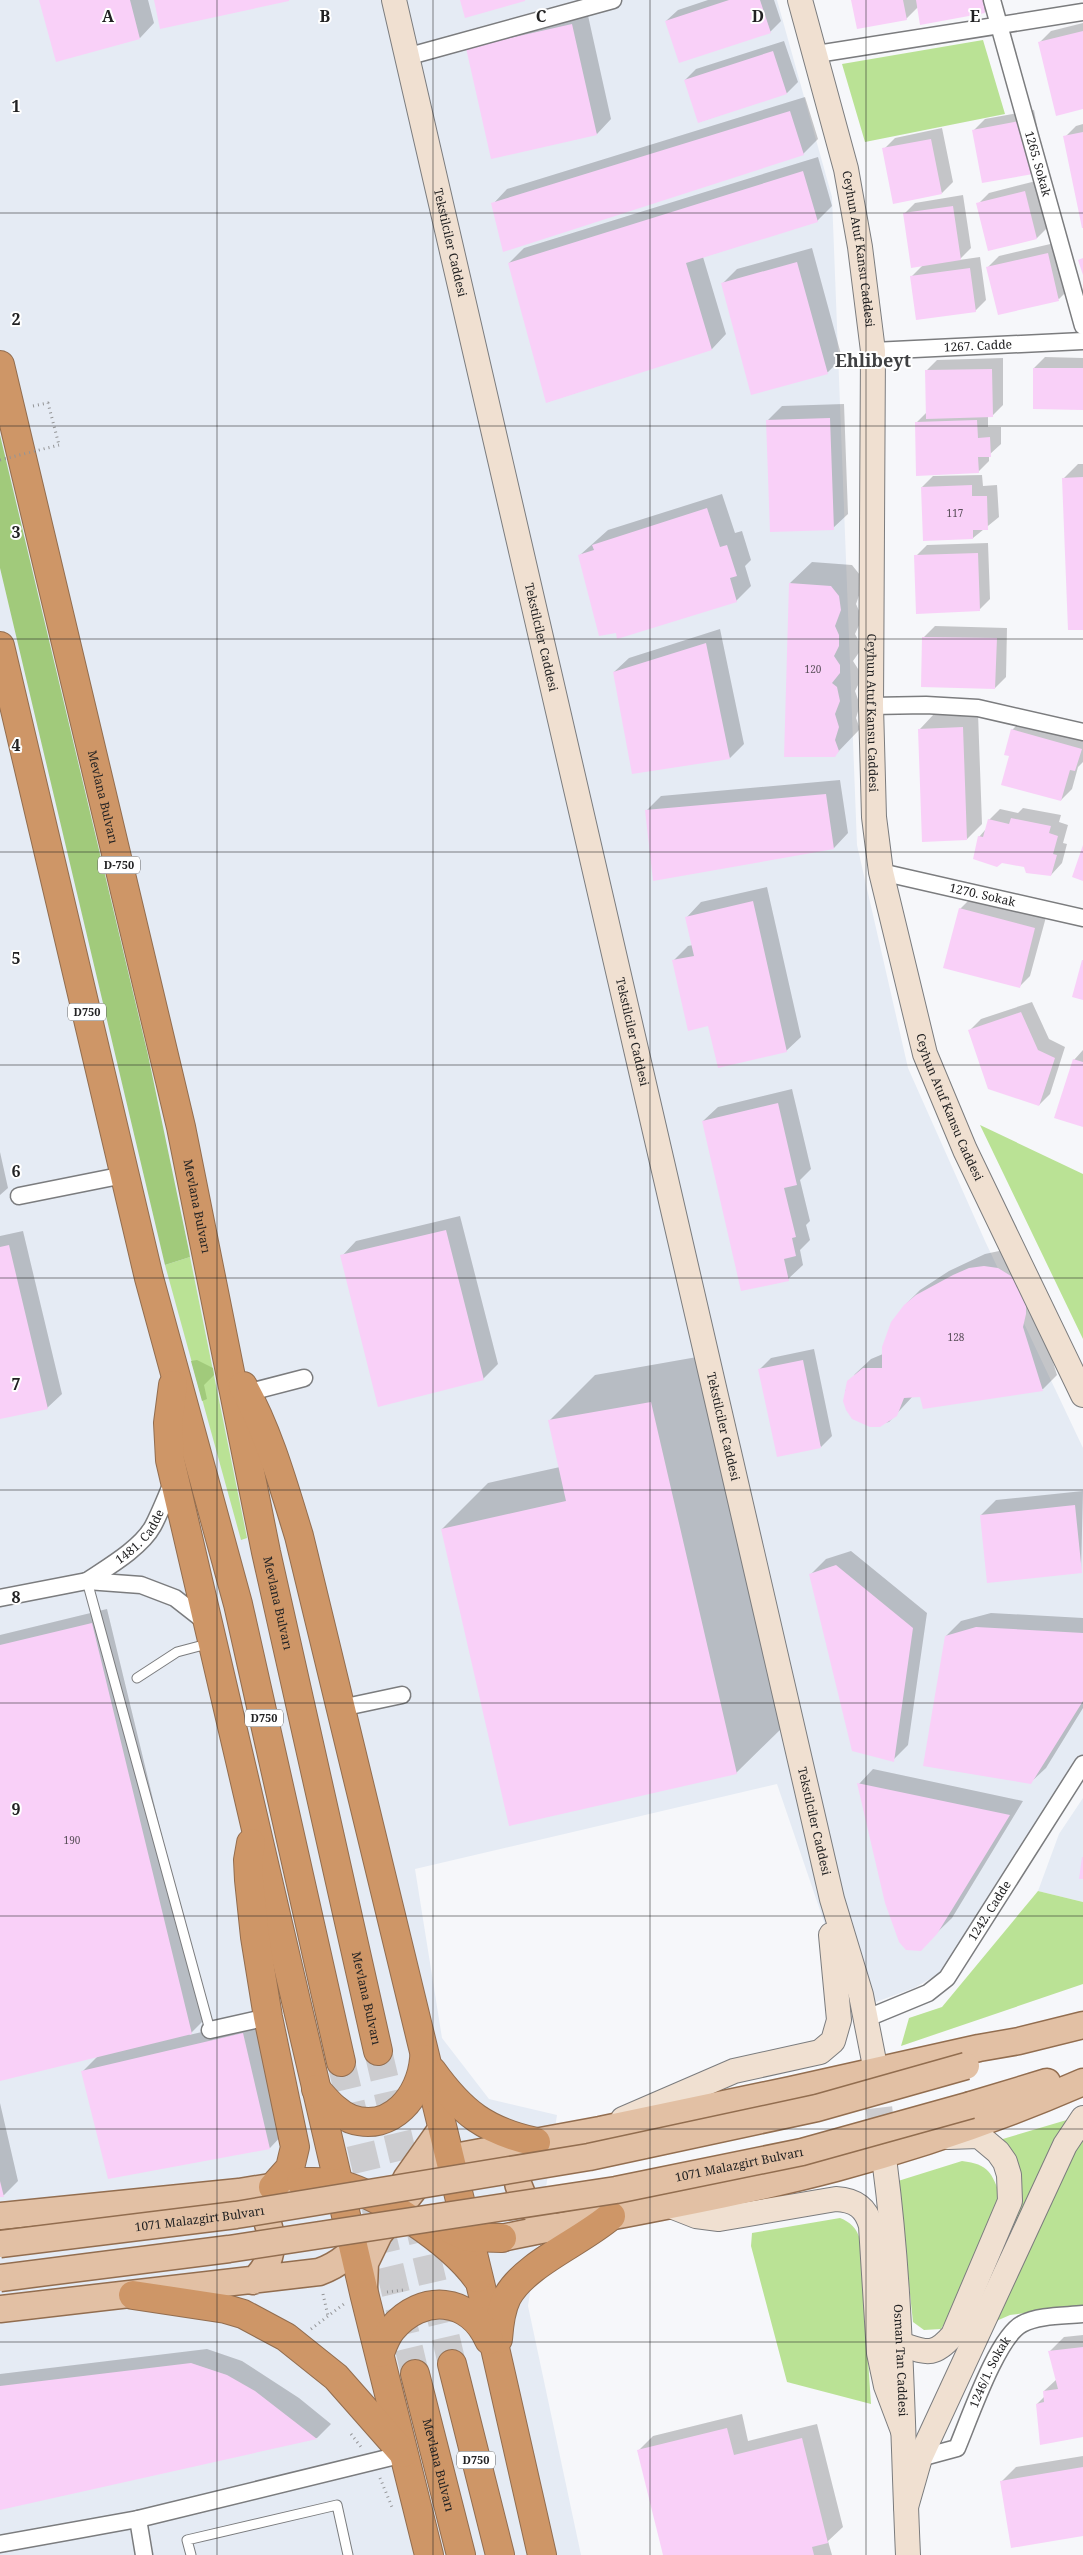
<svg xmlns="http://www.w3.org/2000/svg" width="1083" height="2555" viewBox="0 0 1083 2555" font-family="'Noto Serif',serif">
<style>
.built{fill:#e5ebf4}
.green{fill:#bae295}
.forest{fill:#a1ca7b}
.shadow{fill:#0003}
.building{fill:#f9d0f8}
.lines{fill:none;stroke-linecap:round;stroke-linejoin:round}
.primary-tunnel{stroke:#cccccf;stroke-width:26;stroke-dasharray:26 13;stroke-linecap:butt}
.highway-tunnel{stroke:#cccccf;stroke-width:28;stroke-dasharray:28 14;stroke-linecap:butt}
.lane-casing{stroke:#7b7c7e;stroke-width:11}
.street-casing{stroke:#7b7c7e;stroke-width:19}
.secondary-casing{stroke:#7b7c7e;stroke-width:26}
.primary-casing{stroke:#926d4f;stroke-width:29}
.highway-casing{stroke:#926d4f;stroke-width:30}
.path{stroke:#949597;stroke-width:3;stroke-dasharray:1 4;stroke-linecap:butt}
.lane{stroke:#fff;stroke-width:9}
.street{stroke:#fff;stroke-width:16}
.secondary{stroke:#f0e0d1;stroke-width:24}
.primary{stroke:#e2c0a4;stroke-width:26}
.highway{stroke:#ce9667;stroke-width:28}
.primary-bridge-casing{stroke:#926d4f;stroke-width:29;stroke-linecap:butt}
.path-bridge{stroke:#949597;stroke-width:3;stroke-dasharray:1 4;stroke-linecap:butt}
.primary-bridge{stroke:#e2c0a4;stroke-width:26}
.grid{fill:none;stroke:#222223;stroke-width:1;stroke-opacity:0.55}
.labels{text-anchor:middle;stroke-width:4;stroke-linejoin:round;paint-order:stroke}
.number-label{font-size:10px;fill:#584e58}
.shield{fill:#fff;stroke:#646465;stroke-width:1}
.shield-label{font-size:11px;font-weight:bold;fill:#222223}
.street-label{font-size:12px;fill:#222223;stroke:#fff}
.district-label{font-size:18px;font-weight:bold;fill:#3f4042;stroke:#fff}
.grid-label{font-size:16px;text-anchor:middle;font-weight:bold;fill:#222223;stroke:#fff;stroke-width:4;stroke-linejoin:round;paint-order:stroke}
</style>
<rect width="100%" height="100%" fill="#f6f7fa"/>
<path class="built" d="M0,0H777L832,197L857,845L908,1068L985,1241L1083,1448V1761L942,1972L914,1988L854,2010L777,1784L415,1869L442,2038L489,2099L557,2115L528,2306L581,2555H0Z
M1083,1798V1902L1038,1891L1059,1834Z"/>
<path class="green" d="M983,40L1005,114L865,142L842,64Z
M980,1125L1083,1174V1339Z
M190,1257L247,1538L241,1540L165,1265Z
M1038,1891L1083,1902V1984L901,2046L909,2018L942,2007Z
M1070,2119L1007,2242L1016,2218L1018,2206L996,2141Z
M1083,2139V2305L1010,2315L994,2322L1072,2150Z
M962,2161C989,2164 992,2173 1001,2198L953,2310L941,2329L924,2330L913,2322L898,2181Z
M840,2218C850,2222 857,2228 860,2240L871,2404L787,2382L751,2246L752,2233Z"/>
<path class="forest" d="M0,435L148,1055L189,1251L190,1257L165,1265L0,568Z
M197,1360L213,1368L214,1375L204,1385L207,1399L202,1401L191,1361Z"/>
<path class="shadow" d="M41,0H148L154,23L140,38Z
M708,0H774L781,21L770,32L666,21L678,10Z
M853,0H996V1L985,12L918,7L906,19Z
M587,11L611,119L597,134L468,49Z
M1083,23V108L1040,42L1051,31Z
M784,41L798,82L787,93L699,122L685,80L696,69Z
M805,97L818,139L803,154L493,204L507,189Z
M1034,110L1044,162L974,130L985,119Z
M1083,124V225L1065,137L1076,126Z
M942,128L953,182L942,193L884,149L895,138Z
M818,157L832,206L817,221L703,257L726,334L712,349L547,402L509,263L524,248Z
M1036,181L1048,227L1037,238L989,250L978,204L989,193Z
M963,195L971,248L959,260L980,257L986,300L975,311L911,277L923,265L904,214L915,203Z
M1059,242L1070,288L1059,299L988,267L999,256Z
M812,248L842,358L828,372L752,393L722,284L737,269Z
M1045,357L1083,358V408L1034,368Z
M1003,358V405L992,416H988V427H1001V444L989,455V461L978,472L916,423L927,412L926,371L937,360Z
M844,404L848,514L833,528L767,421L782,406Z
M1078,464H1083V628L1063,479Z
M982,475L983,486L997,485L999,517L973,538L922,487L933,476Z
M722,494L735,533L742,531L751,560L745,566L751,586L736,601L580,555L608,530Z
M988,543L990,599L979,610L916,556L927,545Z
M812,562L852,565L860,575L862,587L856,604L860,613V623L855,634L860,643V651L853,661L860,672L861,679L855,691L860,705L856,718L860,729L834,756L790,583Z
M935,626L1007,628L1006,677L995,688L924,637Z
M720,629L744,744L730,758L614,672L629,658Z
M978,713L982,824L967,839L920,729L934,714Z
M1023,719L1083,736V762L1078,767L1072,789L1061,800L1011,756L1012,730Z
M840,780L848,833L834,848L646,811L661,796Z
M1023,808L1061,815L1059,822L1068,825L1063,843L1067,844L1062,863L1051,875L1025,866L979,837L986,829L989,820L1000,809L1018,813Z
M767,887L801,1037L786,1051L709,1025L673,961L688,946L693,945L687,917L701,902Z
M971,898L1046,917L1030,976L1019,987L960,909Z
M1032,1002L1049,1039L1065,1047L1050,1094L1039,1105L970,1030L981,1019Z
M1083,1050V1126L1074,1060Z
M792,1089L811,1169L800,1180L810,1221L806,1225L810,1240L800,1250L803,1265L788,1279L703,1121L718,1107Z
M0,1152L8,1188L0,1195Z
M460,1216L498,1364L483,1379L342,1256L356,1241Z
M23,1231L62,1394L47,1408L0,1417V1236Z
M999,1251L1013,1254L1037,1312L1057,1375L1043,1389L924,1407L921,1396H913L889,1422L870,1426L847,1410L845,1391L855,1374L871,1359L883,1354L904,1306L920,1290L949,1271L985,1254Z
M814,1349L832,1436L821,1447L760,1369L771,1358Z
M697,1357L782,1728L736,1773L442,1529L488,1483L560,1467L549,1421L595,1375Z
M1083,1491L1081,1572L981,1515L996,1500Z
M851,1551L927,1613L908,1745L893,1760L811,1574L826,1559Z
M107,1609L206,2018L189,2035L258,2019L284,2133L270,2148L82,2072L98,2056L0,2080V1635Z
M991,1613L1083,1618V1708L1046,1768L1031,1782L946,1636L961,1621Z
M873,1769L1023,1801L952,1918L920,1949L859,1784Z
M0,2103L18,2181L4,2195L0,2196Z
M1083,2335V2436L1037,2404L1044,2397V2391L1057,2379L1049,2352L1064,2337Z
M207,2349L242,2361L299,2398L331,2424L317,2438L0,2508V2374Z
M742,2414L748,2441L817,2424L843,2527L828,2541L832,2555H665L638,2451L653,2436Z
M1083,2456V2535L1002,2481L1016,2467Z"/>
<path class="building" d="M39,0H130L140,39L56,62Z
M154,0H289V1L160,29Z
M460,0H525V1L465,18Z
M729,0H760L771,33L679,63L665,21Z
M851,0H903L907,20L857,29Z
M916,0H983L985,13L920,25Z
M572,24L597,135L491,159L466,48Z
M1083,31V109L1056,116L1038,42Z
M773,51L787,94L698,123L684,80Z
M790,111L804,155L503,252L491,203Z
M1024,120L1033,174L982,183L972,130Z
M1083,132V228H1082L1063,136Z
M931,139L942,194L893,204L882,148Z
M803,171L818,222L686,263L712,350L546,403L508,263Z
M1025,191L1037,239L988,251L976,203Z
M953,206L961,260L911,268L903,213Z
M1048,253L1059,301L998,315L986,267Z
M1083,258V275L1078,260Z
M797,262L828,374L751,395L721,283Z
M970,268L976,312L916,320L910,276Z
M1033,368H1083V410L1033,409Z
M992,369L993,417L926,419L925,370Z
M830,418L834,530L770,532L766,420Z
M977,420L978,438L990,437L991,457H978L979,473L916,476L915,422Z
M1083,477V630H1068L1062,478Z
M972,485V496H987L988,530H973V539L923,541L921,487Z
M707,508L720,547L727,545L737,576L730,578L737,602L617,639L616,633L599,636L578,555L594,550L592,545Z
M978,553L980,611L916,614L914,555Z
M789,583L831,586L839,596L841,610L835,626L839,635V646L834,656L840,665V673L832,683L837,687L840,701L835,714L839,727L835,740L839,751L835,757H784Z
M922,637L997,638L995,689L921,687Z
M706,643L730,759L632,774L613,672Z
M963,727L967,840L922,842L918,729Z
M1011,729L1082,749L1075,771L1070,770L1061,801L1001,785L1009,756L1004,755Z
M826,794L834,849L653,881L645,810Z
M1011,818L1051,826L1049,833L1058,836L1053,854L1057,855L1051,876L1026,873L1024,867L1002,863L997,867L973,859L978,836L983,837L988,819L1009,824Z
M1083,845V881L1072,877Z
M753,901L787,1052L718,1068L708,1026L688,1031L672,960L694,956L685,917Z
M959,908L1035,928L1020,988L943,968Z
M1082,960H1083V1000L1072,997Z
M1021,1012L1038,1050L1055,1058L1039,1106L988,1089L968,1030Z
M1073,1059L1083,1062V1127L1054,1118Z
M778,1103L797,1185L784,1188L796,1237L792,1238L796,1256L784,1259L789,1281L741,1291L702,1121Z
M446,1230L484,1380L378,1407L340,1255Z
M9,1245L48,1409L0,1419V1247Z
M984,1266L998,1268L1011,1276L1020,1286L1026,1300V1314L1023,1327L1043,1391L923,1409L920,1397L904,1398L897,1416L880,1427H870L852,1419L846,1410L843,1401L847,1381L863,1368H882V1347L891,1322L904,1305L916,1295L953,1275L969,1268Z
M803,1360L821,1448L777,1457L758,1369Z
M651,1402L737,1774L509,1826L441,1529L566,1501L548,1420Z
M1075,1505L1082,1573L987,1583L980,1515Z
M836,1565L913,1628L894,1762L852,1751L809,1574Z
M92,1623L192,2034L0,2081V1645Z
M976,1627L1083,1633V1701L1031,1784L923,1766L945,1636Z
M857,1783L1010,1815L937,1934L921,1951L906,1950L899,1942L885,1903Z
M1082,1857H1083V1879H1079Z
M243,2033L270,2149L108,2179L81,2071Z
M0,2181L4,2197H0Z
M1083,2347V2437L1040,2445L1036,2404L1044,2402L1043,2391L1058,2389L1048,2351Z
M191,2363L227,2375L255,2391L317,2439L0,2510V2386Z
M727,2428L734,2455L802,2438L828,2543L812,2547L814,2555H663L637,2450Z
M1083,2467V2536L1011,2548L1000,2481Z"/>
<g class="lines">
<path class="primary-tunnel" d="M875,2069L884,2152"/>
<path class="highway-tunnel" d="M378,2051L452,2364
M341,2062L415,2374"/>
<g class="lane-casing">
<path id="lane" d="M87,1581L210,2030
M137,1678L177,1652L211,1643
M191,2555L187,2540L337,2505L348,2555"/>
</g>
<g class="street-casing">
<g id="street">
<path id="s1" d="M992,0L1083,326"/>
<path d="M817,54L1083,12"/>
<path d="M406,57L613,0"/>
<path id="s2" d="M873,351L1083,341"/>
<path d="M871,706L926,705L978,708L1083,732"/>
<path id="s3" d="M881,872L1083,918"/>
<path d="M19,1196L124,1175"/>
<path d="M246,1393L304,1378"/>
<path id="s4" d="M87,1581C108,1567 141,1548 153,1526C161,1511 167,1494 174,1479"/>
<path d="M0,1598L87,1581L141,1585L175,1598L207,1623"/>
<path d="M341,1708L402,1695"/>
<path id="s5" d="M865,2019L928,1993L947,1978L1083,1764"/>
<path d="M210,2030L268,2017"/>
<path id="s6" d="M920,2458L957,2448C969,2420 997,2337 1022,2324C1039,2315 1065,2316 1083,2314"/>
<path d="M138,2519L404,2454"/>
<path d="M0,2544L138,2519L144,2555"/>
</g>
</g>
<g class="secondary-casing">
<g id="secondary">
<path id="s7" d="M394,0L832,1899L861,1995L874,2061"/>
<path id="s8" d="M800,0L846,169L860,247L873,351L871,706L874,817L881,872L925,1054L965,1150L1083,1395"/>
<path d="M623,2119L734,2071L820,2052L833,2041L839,2020L831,1935"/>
<path id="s9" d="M885,2166C902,2295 902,2425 908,2555"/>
<path d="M668,2205L696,2216L719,2219L836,2199C855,2200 866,2207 871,2226L879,2353L886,2386L903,2431"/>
<path d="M900,2344C926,2352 933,2358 953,2335L1010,2201L1009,2175L1005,2162L998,2152L979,2136L948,2137"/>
<path d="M906,2507L920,2458L1065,2145L1083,2118"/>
</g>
</g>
<g class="primary-casing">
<path id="primary" d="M971,2105L1047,2082
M527,2149C506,2168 520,2204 543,2216
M406,2179L442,2128
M247,2196C275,2217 281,2257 253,2281
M0,2216L239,2192L295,2183
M502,2238C613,2215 726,2197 836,2168C921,2145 1003,2117 1083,2082
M364,2288L365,2263L379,2234L424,2176L449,2158L600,2130L791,2090L979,2048L1019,2041L1083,2025
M0,2309L319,2272C341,2264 352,2253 366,2234"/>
</g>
<g class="highway-casing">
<g id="highway">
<path id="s10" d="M0,365L181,1127L266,1552L378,2051"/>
<path d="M0,646L149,1278L238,1604L341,2062"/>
<path d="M173,1385L168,1423L170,1460L365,2297L429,2555"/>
<path d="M243,1386C269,1433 283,1484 299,1536L483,2295L542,2555"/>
<path d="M251,1843L248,1860L249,1880L255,1937L268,2017L295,2147L290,2168L273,2187"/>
<path d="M432,2071C462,2113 486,2131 536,2142"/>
<path d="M316,2089C326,2100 336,2113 351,2119C392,2133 421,2095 424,2059"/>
<path d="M301,2182C313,2182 328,2181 339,2184C382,2196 451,2242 477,2278"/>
<path d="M452,2230L468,2237L502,2238"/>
<path d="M133,2295L226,2309L243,2314L286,2337L336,2377L403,2453"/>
<path d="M498,2339C499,2325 501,2309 507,2297C525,2264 581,2242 611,2216"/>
<path d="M380,2353C383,2345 386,2336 392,2329C422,2293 470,2297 489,2340"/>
<path d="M452,2364L500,2555"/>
<path id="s11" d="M415,2374L461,2555"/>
</g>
</g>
<path class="path" d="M33,406L48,403L59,445
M387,2292L403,2290
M323,2294L328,2316
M311,2329L344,2304
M351,2434L361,2447
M380,2478L392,2507"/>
<use href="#lane" class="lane"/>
<use href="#street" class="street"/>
<use href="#secondary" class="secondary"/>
<use href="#primary" class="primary"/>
<use href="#highway" class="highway"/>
<g class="primary-bridge-casing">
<g id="primary-bridge">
<path id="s12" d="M0,2244L236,2215L589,2157L817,2108L966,2066"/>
<path id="s13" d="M0,2278L229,2249L616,2190L802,2152L971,2105"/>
</g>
</g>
<path class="path-bridge" d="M0,460L59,445"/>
<use href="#primary-bridge" class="primary-bridge"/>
</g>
<path class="grid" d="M217,0V2555M433,0V2555M650,0V2555M866,0V2555M0,213H1083M0,426H1083M0,639H1083M0,852H1083M0,1065H1083M0,1278H1083M0,1490H1083M0,1703H1083M0,1916H1083M0,2129H1083M0,2342H1083"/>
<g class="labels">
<g class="number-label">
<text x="955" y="517">117</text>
<text x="813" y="673">120</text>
<text x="956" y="1341">128</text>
<text x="72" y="1844">190</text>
</g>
<g class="shield">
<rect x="98" y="856.5" width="42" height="17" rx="4"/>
<rect x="68" y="1003.5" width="38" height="17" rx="4"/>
<rect x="245" y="1709.5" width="38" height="17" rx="4"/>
<rect x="457" y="2451.5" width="38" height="17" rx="4"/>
</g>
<g class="shield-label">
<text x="119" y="869">D-750</text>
<text x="87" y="1016">D750</text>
<text x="264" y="1722">D750</text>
<text x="476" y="2464">D750</text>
</g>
<g class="street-label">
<text dy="4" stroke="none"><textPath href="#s1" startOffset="170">1265. Sokak</textPath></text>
<text dy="4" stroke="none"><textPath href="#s7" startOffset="249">Tekstilciler Caddesi</textPath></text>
<text dy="4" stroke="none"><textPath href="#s8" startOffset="256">Ceyhun Atuf Kansu Caddesi</textPath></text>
<text dy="4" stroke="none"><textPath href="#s2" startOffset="105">1267. Cadde</textPath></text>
<text dy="4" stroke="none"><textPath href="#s7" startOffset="654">Tekstilciler Caddesi</textPath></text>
<text dy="4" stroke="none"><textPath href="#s8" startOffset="721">Ceyhun Atuf Kansu Caddesi</textPath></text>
<text dy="4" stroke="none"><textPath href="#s10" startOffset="444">Mevlana Bulvarı</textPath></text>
<text dy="4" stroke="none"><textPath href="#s3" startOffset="104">1270. Sokak</textPath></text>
<text dy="4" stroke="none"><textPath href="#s7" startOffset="1059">Tekstilciler Caddesi</textPath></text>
<text dy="4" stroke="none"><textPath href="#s8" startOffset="1126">Ceyhun Atuf Kansu Caddesi</textPath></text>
<text dy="4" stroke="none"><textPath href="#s10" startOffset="864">Mevlana Bulvarı</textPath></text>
<text dy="4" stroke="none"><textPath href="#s7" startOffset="1464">Tekstilciler Caddesi</textPath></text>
<text dy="4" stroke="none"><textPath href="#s4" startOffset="70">1481. Cadde</textPath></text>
<text dy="4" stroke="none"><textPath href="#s10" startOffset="1269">Mevlana Bulvarı</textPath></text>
<text dy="4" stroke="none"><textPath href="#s7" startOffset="1869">Tekstilciler Caddesi</textPath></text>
<text dy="4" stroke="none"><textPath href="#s5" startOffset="172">1242. Cadde</textPath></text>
<text dy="4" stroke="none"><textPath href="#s10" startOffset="1674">Mevlana Bulvarı</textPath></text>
<text dy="4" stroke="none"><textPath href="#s13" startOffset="748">1071 Malazgirt Bulvarı</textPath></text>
<text dy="4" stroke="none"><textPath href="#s12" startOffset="201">1071 Malazgirt Bulvarı</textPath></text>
<text dy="4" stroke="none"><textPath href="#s9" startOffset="195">Osman Tan Caddesi</textPath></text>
<text dy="4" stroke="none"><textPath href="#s6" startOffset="121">1246/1. Sokak</textPath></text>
<text dy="4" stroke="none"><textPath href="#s11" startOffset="94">Mevlana Bulvarı</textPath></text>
</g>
<g class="district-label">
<text x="873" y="367">Ehlibeyt</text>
</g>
</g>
<g class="grid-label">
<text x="108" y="22">A</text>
<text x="325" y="22">B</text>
<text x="541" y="22">C</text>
<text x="758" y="22">D</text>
<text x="975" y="22">E</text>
<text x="16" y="112">1</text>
<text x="16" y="325">2</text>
<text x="16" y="538">3</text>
<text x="16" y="751">4</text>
<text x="16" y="964">5</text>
<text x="16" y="1177">6</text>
<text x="16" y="1390">7</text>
<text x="16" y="1603">8</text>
<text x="16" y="1815">9</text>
</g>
</svg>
